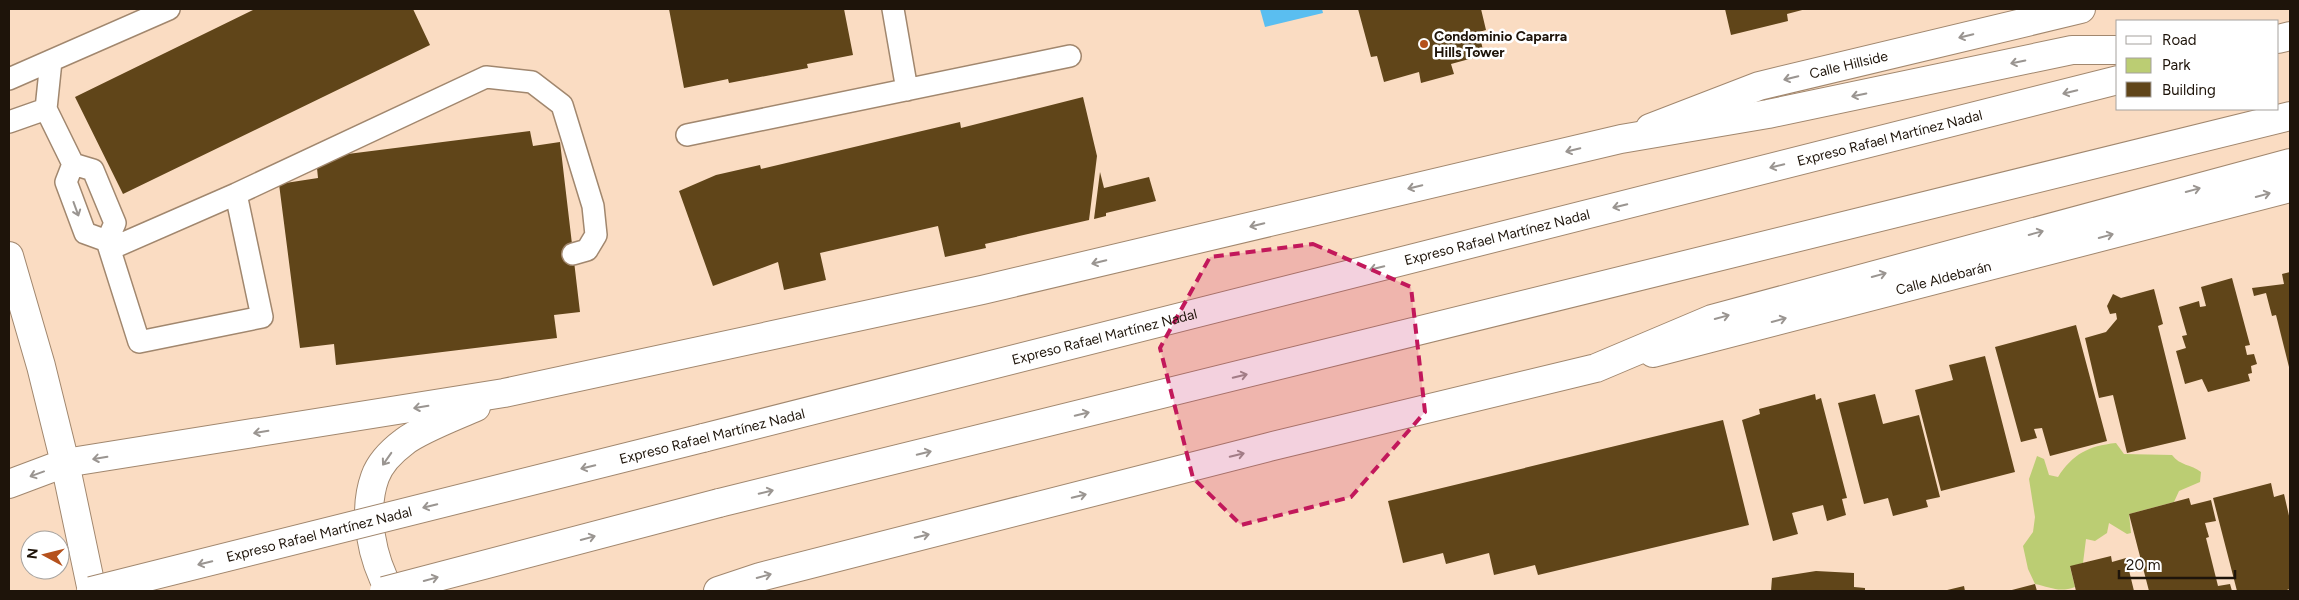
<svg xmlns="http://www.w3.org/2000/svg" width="2299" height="600" viewBox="0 0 2299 600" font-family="Figtree,sans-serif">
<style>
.green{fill:#bbcd73}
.water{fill:#5abef0}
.building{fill:#604519}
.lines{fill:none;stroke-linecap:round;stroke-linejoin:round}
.lane-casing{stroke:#a1876e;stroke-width:24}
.street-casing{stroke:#a1876e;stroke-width:30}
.secondary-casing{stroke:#a1876e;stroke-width:30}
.highway-casing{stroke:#a1876e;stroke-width:30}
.lane{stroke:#fff;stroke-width:21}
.street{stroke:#fff;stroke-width:28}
.secondary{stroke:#fff;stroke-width:28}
.highway{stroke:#fff;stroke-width:28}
.highway-bridge-casing{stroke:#a1876e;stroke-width:30;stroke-linecap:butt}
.highway-bridge{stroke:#fff;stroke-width:28}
.oneway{stroke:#9a9591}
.marked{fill:#c2185b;fill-opacity:0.2;stroke:#c2185b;stroke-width:4;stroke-dasharray:10 6;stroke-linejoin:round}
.poi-dot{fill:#b5511c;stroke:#fff;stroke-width:2}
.labels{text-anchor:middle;stroke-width:5;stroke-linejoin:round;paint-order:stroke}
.poi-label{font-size:14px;font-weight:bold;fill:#1e140a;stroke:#fff;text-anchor:start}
.street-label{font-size:14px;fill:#1e140a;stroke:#fff}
</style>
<rect width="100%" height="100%" fill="#fadcc2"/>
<path class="green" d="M2116,443L2124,454L2172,455C2180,466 2191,464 2201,472L2200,482L2179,491L2174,502L2129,514L2131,533L2127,534L2109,523L2107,533L2095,541L2086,539L2083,563L2070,567L2075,587C2059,593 2050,587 2035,584L2028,569L2023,546L2033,532L2035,517L2029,479L2037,456L2044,459L2049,475L2058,477C2073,454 2088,446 2116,443Z"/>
<path class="water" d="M1260,9H1322L1323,13L1265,27Z"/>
<path class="building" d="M255,9H413L430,45L123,194L75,97Z
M669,9H844L853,55L807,64L808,68L729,83L728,79L684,88Z
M1358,9H1481L1486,30L1479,32L1484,55L1451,64L1454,74L1421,83L1419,72L1384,82L1377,56L1371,57Z
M1725,9H1806L1787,14L1788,21L1731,35Z
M1083,97L1097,156L1089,220L985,244L986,248L945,257L938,226L820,253L826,280L784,290L778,262L713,286L679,191L716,175L760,165L761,169L960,122L961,128Z
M530,131L533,146L560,142L580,312L554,315L557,338L336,365L334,344L300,348L279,184L318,178L316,158Z
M1100,172L1104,188L1149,177L1156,201L1106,213V216L1094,219Z
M2290,272V371L2276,315L2272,316L2266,293L2254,296L2252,288L2284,284L2282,274Z
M2232,278L2250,345L2245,346L2247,355L2254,354L2257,364L2251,366L2252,373L2248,374L2250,381L2208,392L2202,379L2185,384L2176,351L2186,348L2182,336L2187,335L2179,307L2199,301L2200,307L2206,306L2201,287Z
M2154,289L2163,324L2158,326L2186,439L2127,453L2113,395L2099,398L2085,338L2106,332L2117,319L2116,313L2110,314L2107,306L2113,294L2121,298Z
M2076,325L2107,441L2050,456L2042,428L2034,429L2037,438L2021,442L1995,347Z
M1985,356L2015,472L1941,491L1915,390L1953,380L1949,365Z
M1815,394L1816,400L1821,398L1847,498L1842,499L1846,515L1827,521L1823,505L1792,513L1798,534L1773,541L1742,420L1760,414L1759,409Z
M1875,394L1883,424L1919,415L1940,497L1926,500L1928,507L1893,516L1888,498L1864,504L1838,403Z
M1723,420L1749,525L1538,575L1535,565L1494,575L1489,553L1446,564L1443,553L1403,563L1388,501Z
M2271,483L2274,497L2284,494L2290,520V589L2284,591H2237L2213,498Z
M2189,498L2191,505L2211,500L2216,521L2205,523L2209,537L2206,538L2218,586L2230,584L2232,591H2149L2129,514Z
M2111,556L2112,562L2126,558L2134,591H2076L2070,566Z
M1816,571L1854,573V587L1865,588V591H1771L1772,578Z
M2035,584L2037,591H2008Z
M1964,586L1965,591H1943Z"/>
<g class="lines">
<g class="lane-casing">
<path id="lane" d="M893,9L907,90
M9,79L169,9
M46,109L73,164L93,170L115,223L107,241L85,233L66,182L73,164
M9,122L46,109L51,61
M687,135L1070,56
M107,241L139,342L262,317L236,194
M110,249L236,194L486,77L532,82L562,105L593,206L596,235L587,250L573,254"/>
</g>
<g class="street-casing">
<g id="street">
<path id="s1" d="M1650,128L1759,86L2081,9"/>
<path id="s2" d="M1653,353L2290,188"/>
</g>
</g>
<g class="secondary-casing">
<path id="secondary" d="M9,256L41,366L65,463L92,591
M9,484L65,463"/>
</g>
<g class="highway-casing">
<g id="highway">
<path d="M2278,39L2290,36"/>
<path id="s3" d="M703,438L2118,80"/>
<path d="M65,463L504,393L982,290L1621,139L1768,114L2072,50H2118"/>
<path d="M719,503L2290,116"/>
<path d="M390,591C372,559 362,513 375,477C380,463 392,451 404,442C419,430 456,416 476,407"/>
<path d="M718,591L760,577L1269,447L1596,368L1712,319L2290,163"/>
</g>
</g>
<use href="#lane" class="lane"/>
<use href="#street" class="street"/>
<use href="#secondary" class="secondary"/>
<use href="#highway" class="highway"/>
<g class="highway-bridge-casing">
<g id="highway-bridge">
<path id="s4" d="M91,591L703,438"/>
<path d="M384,591L719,503"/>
</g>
</g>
<use href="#highway-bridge" class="highway-bridge"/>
</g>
<defs><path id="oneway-shaft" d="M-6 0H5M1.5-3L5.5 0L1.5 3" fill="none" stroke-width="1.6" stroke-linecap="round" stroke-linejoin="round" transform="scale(1.25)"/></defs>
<g class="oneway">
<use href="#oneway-shaft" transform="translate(1966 36) rotate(167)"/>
<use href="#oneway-shaft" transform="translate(2018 62) rotate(168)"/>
<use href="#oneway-shaft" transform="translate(1791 78) rotate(167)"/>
<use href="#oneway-shaft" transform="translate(2070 92) rotate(166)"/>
<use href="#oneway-shaft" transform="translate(1859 95) rotate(168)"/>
<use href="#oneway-shaft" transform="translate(1573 150) rotate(167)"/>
<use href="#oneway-shaft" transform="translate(1777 166) rotate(166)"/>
<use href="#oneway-shaft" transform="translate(1415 187) rotate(167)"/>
<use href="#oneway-shaft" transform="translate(2193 190) rotate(-15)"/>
<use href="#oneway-shaft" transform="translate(2263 195) rotate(-15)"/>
<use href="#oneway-shaft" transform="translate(1620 206) rotate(166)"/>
<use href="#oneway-shaft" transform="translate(76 209) rotate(70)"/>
<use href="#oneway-shaft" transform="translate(1257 225) rotate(167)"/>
<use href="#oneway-shaft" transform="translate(2036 233) rotate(-15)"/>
<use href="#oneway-shaft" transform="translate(2106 236) rotate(-15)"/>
<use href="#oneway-shaft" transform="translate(1099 262) rotate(167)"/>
<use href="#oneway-shaft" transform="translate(1377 268) rotate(166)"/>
<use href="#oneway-shaft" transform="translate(1879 275) rotate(-15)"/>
<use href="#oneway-shaft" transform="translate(1722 317) rotate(-15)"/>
<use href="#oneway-shaft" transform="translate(1779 320) rotate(-15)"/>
<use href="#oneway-shaft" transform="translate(1240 376) rotate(-14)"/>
<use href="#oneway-shaft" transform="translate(421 407) rotate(171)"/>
<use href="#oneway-shaft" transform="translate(1082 414) rotate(-14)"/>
<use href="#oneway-shaft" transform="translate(261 432) rotate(171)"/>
<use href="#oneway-shaft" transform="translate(924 453) rotate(-14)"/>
<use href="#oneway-shaft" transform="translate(1237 455) rotate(-14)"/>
<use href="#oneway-shaft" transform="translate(100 458) rotate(171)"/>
<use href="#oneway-shaft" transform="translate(387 459) rotate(125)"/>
<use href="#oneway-shaft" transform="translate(588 467) rotate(166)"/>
<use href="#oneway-shaft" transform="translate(37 474) rotate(160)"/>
<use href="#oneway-shaft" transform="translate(766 492) rotate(-14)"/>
<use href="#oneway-shaft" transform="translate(1079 496) rotate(-14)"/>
<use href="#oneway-shaft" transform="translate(430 506) rotate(166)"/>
<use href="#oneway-shaft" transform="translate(922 536) rotate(-14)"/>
<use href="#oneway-shaft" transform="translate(588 538) rotate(-15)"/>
<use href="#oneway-shaft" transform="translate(205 563) rotate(166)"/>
<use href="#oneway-shaft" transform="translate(764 576) rotate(-15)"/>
<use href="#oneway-shaft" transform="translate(431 579) rotate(-15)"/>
</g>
<path class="marked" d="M1313,244L1411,287L1425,412L1351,497L1241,525L1193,478L1160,348L1210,257Z"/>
<circle class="poi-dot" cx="1424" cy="44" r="5"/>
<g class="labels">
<g class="poi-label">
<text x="1434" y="41">Condominio Caparra<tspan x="1434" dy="16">Hills Tower</tspan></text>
</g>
<g class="street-label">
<text dy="5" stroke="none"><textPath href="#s1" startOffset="209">Calle Hillside</textPath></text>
<text dy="5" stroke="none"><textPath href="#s3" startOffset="1224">Expreso Rafael Martínez Nadal</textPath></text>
<text dy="5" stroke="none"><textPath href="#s3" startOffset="819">Expreso Rafael Martínez Nadal</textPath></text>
<text dy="5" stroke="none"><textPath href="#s2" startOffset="300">Calle Aldebarán</textPath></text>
<text dy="5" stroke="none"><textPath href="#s3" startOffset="414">Expreso Rafael Martínez Nadal</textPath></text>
<text transform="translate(712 436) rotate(-14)" y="5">Expreso Rafael Martínez Nadal</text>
<text dy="5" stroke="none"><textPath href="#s4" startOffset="235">Expreso Rafael Martínez Nadal</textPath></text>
</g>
</g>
<rect width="2299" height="600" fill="none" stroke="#1e140a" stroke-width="20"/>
<rect x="2116" y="20" width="162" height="90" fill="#ffffff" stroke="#a5a19d"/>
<rect x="2126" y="36" width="25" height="8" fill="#ffffff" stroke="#a5a19d"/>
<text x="2162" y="45" font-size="15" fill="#1e140a">Road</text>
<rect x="2126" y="58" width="25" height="15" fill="#bbcd73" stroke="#a5a19d"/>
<text x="2162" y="70" font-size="15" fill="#1e140a">Park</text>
<rect x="2126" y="82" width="25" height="15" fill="#604519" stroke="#a5a19d"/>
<text x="2162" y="95" font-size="15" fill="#1e140a">Building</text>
<g transform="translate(45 555) rotate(277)"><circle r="24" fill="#ffffff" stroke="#a5a19d"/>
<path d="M0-4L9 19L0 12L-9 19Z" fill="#b5511c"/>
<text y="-8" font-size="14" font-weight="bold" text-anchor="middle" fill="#1e140a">N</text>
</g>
<path d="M2119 570v8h116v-8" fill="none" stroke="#1e140a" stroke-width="2.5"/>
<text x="2126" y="570" font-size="15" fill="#1e140a" stroke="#ffffff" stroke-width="4" paint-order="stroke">20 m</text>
</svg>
